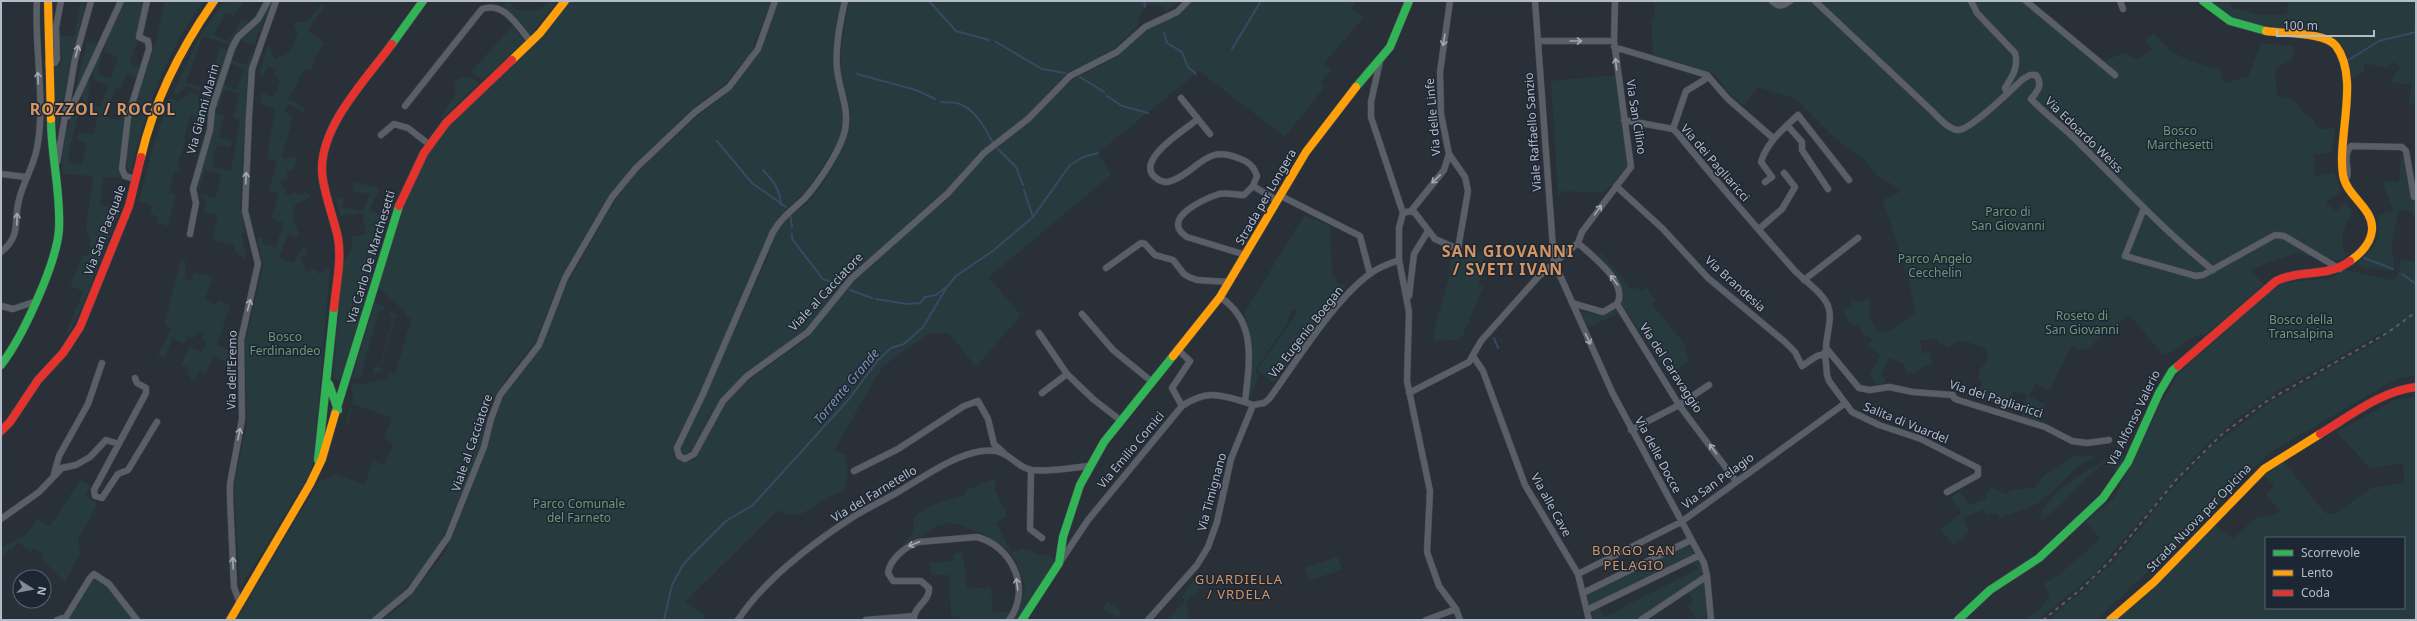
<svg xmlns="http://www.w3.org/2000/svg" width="2417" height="621" viewBox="0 0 2417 621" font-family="'Noto Sans',sans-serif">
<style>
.green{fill:#273a3e;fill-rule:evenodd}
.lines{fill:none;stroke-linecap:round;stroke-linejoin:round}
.stream{stroke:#384963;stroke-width:2}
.street-casing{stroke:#484c53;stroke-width:7}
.fast-casing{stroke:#484c53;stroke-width:9}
.slow-casing{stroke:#484c53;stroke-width:9}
.jam-casing{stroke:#484c53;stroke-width:9}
.street{stroke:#5a5e66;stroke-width:6}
.fast{stroke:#30b455;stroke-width:8}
.slow{stroke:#ff9f0a;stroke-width:8}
.jam{stroke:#e5322d;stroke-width:8}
.rail{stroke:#595d64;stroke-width:2;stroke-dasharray:4 4;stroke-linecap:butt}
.oneway{stroke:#a2a9b5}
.labels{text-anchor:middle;stroke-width:3;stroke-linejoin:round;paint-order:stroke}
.street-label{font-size:12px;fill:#b4bcc9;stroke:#1d2633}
.park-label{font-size:12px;fill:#6b9a76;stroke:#1d2633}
.water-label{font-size:13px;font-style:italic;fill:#7c92b1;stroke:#1d2633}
.neighbourhood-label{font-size:13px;letter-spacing:1px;fill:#d59563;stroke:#1d2633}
.district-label{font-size:16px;font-weight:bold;letter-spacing:1px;fill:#d59563;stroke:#1d2633}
</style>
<rect width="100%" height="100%" fill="#2a3038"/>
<path class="green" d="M81,1H86L70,65L57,134L54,69L59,66L62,60L59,35L74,37Z
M125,1H144L137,41L130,63L140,68L137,77L126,74L121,89L116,88C114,98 108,106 105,116L120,121L125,106L128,107L119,168L121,178L104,177L100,205L121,207L83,305L69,333L67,331L83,292L70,285L82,256L89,255L90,241L86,229L93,176L63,174C58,150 68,123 78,101C82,121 67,141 69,162L82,165L87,143L76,140L79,132L93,135L98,114L86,110L81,94L88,79L90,85L87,103L100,107L108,86L94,80L93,68L100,54L101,57L97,74L111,78L118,57L105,52L104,44Z
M165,1H204C166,51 145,111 131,172L128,171C121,124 145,82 157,37C160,25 161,13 165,1Z
M224,1H244L234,16L226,12L213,34L228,42L242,19L249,23L261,7L262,4L258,1L266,3C258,20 239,29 230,45L203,36L187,80V83L201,87L199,91L186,86L177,95L173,93L201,34Z
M271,1L272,2L256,40L248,69L240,208L245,232L241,234L246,255L244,259L235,251L234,245L212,240L218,215L204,213L206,201L199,194L215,198L221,174L205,170L199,189H197L212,135L215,113L224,115L219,137L232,141L230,148L217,145L212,166L231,171L240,120L233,118L240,94L224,90L218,109L215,108L237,43L262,19ZM240,40L254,45L246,65L233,60ZM231,64L244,69L237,90L224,85Z
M509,1C515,14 529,10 541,9L550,1H558L530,36L510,12L501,6Z
M569,1H771L751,53L726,83L692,109L629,170L609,195L559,281L537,339L503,383L492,401L477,457L456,508L441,541L416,577L394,601L368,620H236L319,481L335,475L365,484L373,461L385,465L393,443L384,439L392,418L353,404L348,423L345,422L353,401L351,384H365L388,378L389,373L395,375L411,319L406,317V312L378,288C395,231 409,171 449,125C487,81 536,50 569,1Z
M779,1H842L834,45V70L844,113L838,143L806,191L781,214L769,234L674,450V458C682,463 688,464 696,458L724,405L748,381L807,338L854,280L950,195L986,156L1030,121L1073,79L1115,58L1146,30L1179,15L1192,1H1355L1351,10L1364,17L1324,63L1331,70L1321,82L1325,86L1285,137L1199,71L1098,153L1111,175L989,277L1021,315L976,367L949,333H930L883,366L834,450L845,455L848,472L845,490C838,493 831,495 825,499C807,509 799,523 778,510L685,602L703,613L704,620H384L407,600L443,555L453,536L486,452L499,406L509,387L542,347L562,293L615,200L639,170L696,117L730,90L745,72L761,51Z
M849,1H1182L1167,11L1159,5L1152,4L1145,7L1140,15L1137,28L1111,51L1073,70L1061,79L1025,118L980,152L945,192L852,273L810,324L794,339L745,373L722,399L711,414L693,450L685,455L681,449L682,445L768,257C771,242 777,226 789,215C795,211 802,208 807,203C823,187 842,154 848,132C855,112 845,96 842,76C839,50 845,26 849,1Z
M1655,1H2022L2074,44L2103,62L2122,53L2138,59L2152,50L2145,39L2154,33C2171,57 2192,62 2220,69L2224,83L2248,77L2261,43L2294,46L2292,60L2279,66L2275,70L2277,95C2288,99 2298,97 2301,111L2312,118L2318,129L2335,128L2332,152L2314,155L2315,176L2334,172L2341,191L2325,203L2337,211L2346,202L2353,212C2343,227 2339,240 2346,257L2335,261L2329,257L2324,265L2318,258L2297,253L2257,267L2252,271L2264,285L2206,334C2186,335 2180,353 2163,354L2129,315L2088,348L2080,350L2072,345L2050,390L2035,383L2029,396L2046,405L2039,423L2022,417L2027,395L2013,391L2006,413L1997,410L1998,404L1988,400L1980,389L1982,382L1979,381V371L1988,359L1985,348C1970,344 1961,336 1948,348L1940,344L1937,339L1920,340L1922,353L1930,352L1933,364L1925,366L1917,373H1907L1904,364L1889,358L1881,376L1886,378L1883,384L1875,383L1870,375L1880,355L1867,346L1873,338L1863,335L1860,326L1850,324L1842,310L1852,307L1850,297L1856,302L1871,299C1866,309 1872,326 1880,333L1892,330L1915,313L1909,280L1883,200L1902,191L1876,174L1860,156L1837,140L1796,99L1758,87L1744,105L1728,93L1715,74L1653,55L1651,18H1655Z
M2210,1H2231V8L2244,10L2258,15L2287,14L2288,1H2416V103L2408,104L2412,84L2390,83L2400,67L2394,62L2386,68L2365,63L2364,72L2352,77C2342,9 2299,39 2252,26C2236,22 2222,12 2210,1Z
M323,4L325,6L308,30L325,44L315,58L312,69H305L288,99L305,108L304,113L288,104L285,112L293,117L282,157L287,159L289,156L297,158L294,169L286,172L289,178L281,181L287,195L296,192L297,195L306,192L309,194V198L295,205L293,220L299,233L297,237L288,234L279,258L294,263L298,254H300L302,247L305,246L308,255L301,257L306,272L316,269L318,274L330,268L314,458L310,474L240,588L234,484L247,423L245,343L263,267L257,237L262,238V243L276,247L283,223L271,219L279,193L269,190L277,162L267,158L275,109L260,104L262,93L273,97L280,82L274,74L277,69L269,66L263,75H259L268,44L275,59L289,53L298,33L294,25L296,22C312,24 312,11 323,4Z
M512,26L525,41L483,80L471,72Z
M87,42L98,44L74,95Z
M220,48L228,50L210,108L207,125L204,93Z
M1616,75L1628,164L1618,179L1604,193L1565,191L1561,192V195H1558L1551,81Z
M460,77H469L479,83L442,119L441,117L447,108L446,107L456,93L454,84Z
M189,91L198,94L201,118L190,116L184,139L186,140L177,166L181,167L179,172H174L169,192L176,194L168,226L156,222L158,217L150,213L153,206L139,201L153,146L170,98L179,101L187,96Z
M2401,153C2413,171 2416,197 2416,218L2410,211L2399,210L2391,248L2394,260L2393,271L2364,268L2357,263C2374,246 2382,242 2377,216L2393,211L2382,181L2399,182Z
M354,182L379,188L370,210L388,218L344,373L341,378L337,380L333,375L343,262L352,248V237L366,234L362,213L340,216L336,197L344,199L342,207L363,211L370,194L352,191Z
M1304,215L1330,226L1332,275L1339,284L1345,285V289L1273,383L1257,370L1297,313V311L1292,309L1287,323L1255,371L1259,374L1251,397H1248C1251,368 1253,343 1244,314Z
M1454,251L1484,252L1482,271L1485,272L1478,283L1483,287L1463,335L1458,340L1434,341L1433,334L1451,270L1449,269Z
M1601,253L1632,290L1637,286L1641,291L1646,287L1656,301L1652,304L1686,346L1684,348L1690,361L1668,375L1621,303L1623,293L1618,278L1599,255Z
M181,259L185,260V279L191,280L194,272L213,277L206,297L207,301L216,305L218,300L230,305L217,345L231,351L227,362L213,357L206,373L199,371L194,381L190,380L191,375L187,374L189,368L181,365L189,346L202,352L206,342L201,340L204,334L197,332L194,338L188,337L184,344L173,338L164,358L158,356L171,328L164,325Z
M2401,259L2416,262V375L2396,379L2271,452L2239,481L2179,543L2096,620H2047L2079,594L2114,561L2166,496L2211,447L2269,403L2388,335L2385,331L2281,389L2235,420L2198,453L2096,572L2039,620H2023L2039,610L2050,595L2043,584L2060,574L2100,539L2086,522L2114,498L2139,449L2160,404L2180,372L2270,292L2284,283L2330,278L2346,270L2392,280L2398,276Z
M379,303L384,307L383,311H379L362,372L366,373L358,378H352L374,304Z
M1616,310L1618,314L1586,328L1579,311L1602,315Z
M391,311L399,318H395L381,368L384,370L373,375L374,367H380L393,318L389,316Z
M2416,396V620H2117L2215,525L2233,539L2253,520L2260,516L2269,517L2280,511L2266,495L2274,486L2264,475L2283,461L2325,513L2335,514L2371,488L2404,482L2403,463L2371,469L2336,432L2397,399ZM2266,538H2404V608H2266Z
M2113,451L2126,457L2118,471L2105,463C2080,479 2066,506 2040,520C2043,494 2088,468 2110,459Z
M2099,455L2079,466L2050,494L2037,504L2000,518L1996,513L1987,515L1983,510L1963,518L1969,532L1954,545L1940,530L1962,512L1950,498L1960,491L1969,505L1985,499L1991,487L2006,494L2012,490L2035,487L2044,475L2074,456Z
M996,478L995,489L1007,516L996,523L1012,553L1023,548L1028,552L1033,550L1036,554L1051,556L1055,562L1018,620H1013L1021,605L1025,587L1016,561L1007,549L985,535L960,525L948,523L936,526L922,537L913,539L901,547L913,532L914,517L931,505L964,495L966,490Z
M80,480L91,486L85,496L98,504L78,539L80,555L65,582L42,559L44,555L34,548L31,552L18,542L13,549H9L1,560V548L28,533L37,519L50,526Z
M1688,545L1694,554L1590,605L1587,595Z
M954,553H963L967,589L991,587L993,613L1011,611L1004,620H968L951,615L949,575H931L930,563L954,561Z
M1338,557L1342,570L1310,580L1305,568Z
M1699,557L1705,574L1635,620H1593L1592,611L1599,607L1604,617L1698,569L1693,560Z
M1198,574L1202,587L1186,601L1190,620H1171L1169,617L1185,601L1182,597Z
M97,578L101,580L134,620H67L92,579Z
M1705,581L1707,616L1696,620L1688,605L1693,601L1688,592Z
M1108,601L1111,603L1109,607L1113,605L1122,612L1117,618L1103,608Z"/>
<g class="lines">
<path class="stream" d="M929,1L956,31L989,40
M1144,1L1145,7
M1164,33L1167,43L1182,52L1188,67L1196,74
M996,42L1042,69L1065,73
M1232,49L1261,1
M2347,61L2379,41L2416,32
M857,74L916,90L935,99
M1080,77L1104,92
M1107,96L1122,106L1148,113
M941,102C946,103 953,102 957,103C975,108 985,128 993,143
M717,141L752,183L786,207
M998,149L1016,167L1023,185
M763,170C773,181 780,189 781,205
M1024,190L1033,217
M790,214L792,227
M792,234V239L823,279L840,285
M2364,258L2393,269
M2402,274L2416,284
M850,290L872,298
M876,299L907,304L920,303L925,297L936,295L945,288
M1494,338L1498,348
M664,620L672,585L683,565L691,556L726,521L753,505L849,399L878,360L891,348L904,344L923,327L947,287L956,276L994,250L1033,217L1070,165L1083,157L1098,153"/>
<g class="street-casing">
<path id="street" d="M845,1C840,22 835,46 837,68C839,92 852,112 843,137C837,155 817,185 804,199C792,210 781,218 773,232L703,394L677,448L679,456L685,459L694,454L723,401L747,376L808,332L851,279L948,193L984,153L1028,119L1070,76L1117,52L1145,27L1177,12L1188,1
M1535,1L1554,262L1613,394L1704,563L1707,576L1711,620
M1772,1C1779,8 1783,6 1790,1
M1815,1L1932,111C1939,118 1947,128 1957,130C1969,132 2013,88 2023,79L2030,75H2036C2043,84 2038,91 2031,99C2046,115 2065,128 2080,144C2124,187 2165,232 2213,270
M1971,1L1977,13L2015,53C2019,67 2012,77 2005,88L2007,93
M2026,1L2115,75
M2120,1L2123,9
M1538,41H1614
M1614,47L1707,75L1728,99L1773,138
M1380,61L1371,102V117L1403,213L1399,228V260L1409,312L1407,381L1430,491L1427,552L1439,586L1456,609L1460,620
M48,64L55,63L57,59L56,27L61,1
M1181,98L1198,119C1186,129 1133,161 1156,178C1160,181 1166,183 1171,181C1198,172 1205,144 1238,158C1248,161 1254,166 1257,176L1253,186L1244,195C1236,195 1227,192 1219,194C1204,199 1159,219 1187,237L1246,255
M405,106L482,9C505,1 518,27 531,42
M68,116L121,1
M1198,119L1210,134
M1624,120L1673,129L1678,134C1716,181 1755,226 1795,271C1805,281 1823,293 1828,306C1833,319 1826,335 1826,348L1859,388L1870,390L1889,387L1913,392L1953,395L1954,398L1958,400L2045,427L2072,441L2087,443L2109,440
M1787,125L1802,142V150L1828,189
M1673,129L1686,91L1704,80L1707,75
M381,135L394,124L408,128L430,145
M57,162L75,59L91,1
M1,174L27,177
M136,179L125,176L122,169L128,117L149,49L148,41L139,37L147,1
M1765,182L1772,177L1761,162C1767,142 1783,129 1798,115L1849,180
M2345,182C2352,171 2341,157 2351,146L2402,147L2406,151L2414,197
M1253,186L1278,201
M1616,186L1662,228L1708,278L1785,342L1795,352L1802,366L1817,356L1824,354
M1281,196L1360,236L1370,274
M2144,208L2125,256L2196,276L2203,275L2275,235L2284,236L2340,269
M1411,211L1415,213L1435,239L1458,249L1468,191L1465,177L1449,154
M1403,213L1411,211L1444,170L1449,154L1441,114L1440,72L1450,1
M1759,229L1782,209L1795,187L1784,173
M190,234L196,203L193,189L210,130L212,109L232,48L238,37L258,19L268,1
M1578,243L1582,232L1631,167L1614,41L1615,1
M1,252C22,235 13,222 19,200C23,182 34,166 37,148C46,102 34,48 37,1
M1106,268L1141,243L1145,244L1155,255L1173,260L1184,274L1189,277L1197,280L1229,282
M1804,280L1858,238
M1409,296L1414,254L1428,231
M1572,303L1603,312L1617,304C1629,283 1592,256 1578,243
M1617,304L1679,405L1736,481
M1,306L13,309L34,302
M1082,314L1113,350L1151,381
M1039,333L1067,374L1093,399L1120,420
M1177,349L1190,361L1172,388L1182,406
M1825,352L1827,375L1829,381L1852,412L1879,425L1921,439L1978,468V475L1947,492
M1473,356L1483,371L1525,485L1578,574L1589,620
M135,378L137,383L146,388V393L94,490L95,496L102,498L118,474L128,470L157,422
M1042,393L1067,374
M1409,393L1469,362L1481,341L1539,276L1578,243
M1253,405L1264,403L1269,399C1296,362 1337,295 1374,271C1382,266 1391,263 1399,260
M1631,430L1679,405L1709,385
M1031,470L1030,529L1042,538
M854,471L898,449L964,406L978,401L988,419L994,444L1004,453
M54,474L59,456L88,404L102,363
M1,519L39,492L62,468L76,465L90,457L106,440L119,444
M1060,562L1088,520L1182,406C1206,390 1218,394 1245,402
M1578,574L1681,522L1844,404
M1583,593L1691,540
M239,601L234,587L230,499V484L242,419L241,340L258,264L245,211L249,116L252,69L276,1
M1587,610L1700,555
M57,620L66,617L90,578L94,574L109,584L137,620
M375,620L410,591L448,537L484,447L491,419L500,395L539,345L565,278L612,197L636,168L695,112L729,87L758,49L775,1
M738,620C764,580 813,543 853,517C869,507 887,499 903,489C927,475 954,455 982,451C1010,447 1013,467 1032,470C1050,472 1071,468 1089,466
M866,620L914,616
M914,620C913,606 930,602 929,588L921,581H893L888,573C890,559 905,547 918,542L977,537C1012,546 1032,589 1009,620
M1148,620L1197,565L1208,547L1217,522L1231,459L1253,405L1245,402C1249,363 1258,322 1220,297
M1426,620L1456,609
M1641,620L1707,576"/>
</g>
<g class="fast-casing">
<path id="fast" d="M2203,1L2230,21L2266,31
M392,44L423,1
M1356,87L1390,47L1409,1
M1,365C22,338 57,263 59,229C61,192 51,156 51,119
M329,384L338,410
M335,414L399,206
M318,460L334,308
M1022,620L1059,563L1063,537L1080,485L1104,442L1173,356
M1958,620L1990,590L2039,558L2103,498L2128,462L2159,393L2172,371L2178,366"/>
</g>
<g class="slow-casing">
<path id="slow" d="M48,1L51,119
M2266,31C2284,34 2325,32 2336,46C2360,78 2337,137 2343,175C2346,196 2374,208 2372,230C2371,243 2360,254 2350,261
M512,60L540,33L565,1
M141,157C154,101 181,48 214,1
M1173,356L1220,297L1306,152L1356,87
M230,620L310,484L322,459L335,414
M2110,620L2154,582L2264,469L2320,434"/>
</g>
<g class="jam-casing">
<path id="jam" d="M399,206L424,153L446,123L512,60
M334,308C336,285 342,261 338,238C334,218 322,189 322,170C321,125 367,78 392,44
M2178,366L2276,281C2300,269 2328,278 2350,261
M1,431L10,422L38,380L63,353L80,327L129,206L141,157
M2320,434C2350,416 2381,391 2416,387"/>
</g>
<use href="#street" class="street"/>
<use href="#fast" class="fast"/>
<use href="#slow" class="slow"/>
<use href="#jam" class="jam"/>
<path class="rail" d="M2043,620L2080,590L2110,561L2176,480L2221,435L2267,401L2387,333L2416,312"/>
</g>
<defs><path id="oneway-shaft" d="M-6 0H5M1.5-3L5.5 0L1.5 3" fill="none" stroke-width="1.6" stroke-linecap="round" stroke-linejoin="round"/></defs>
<g class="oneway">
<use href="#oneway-shaft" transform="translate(1444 40) rotate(99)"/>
<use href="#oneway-shaft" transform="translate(1576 41)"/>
<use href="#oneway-shaft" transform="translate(77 51) rotate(-76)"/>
<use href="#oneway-shaft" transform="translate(1616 64) rotate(-97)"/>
<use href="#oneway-shaft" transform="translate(38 78) rotate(-93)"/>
<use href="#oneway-shaft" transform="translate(246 178) rotate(-87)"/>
<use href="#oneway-shaft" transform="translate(1436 179) rotate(136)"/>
<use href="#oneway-shaft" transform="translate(1598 210) rotate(-54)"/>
<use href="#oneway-shaft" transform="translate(17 219) rotate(-88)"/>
<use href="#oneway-shaft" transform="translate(1614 280) rotate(-126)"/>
<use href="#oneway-shaft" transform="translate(249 305) rotate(-75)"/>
<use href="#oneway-shaft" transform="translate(1588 339) rotate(64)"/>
<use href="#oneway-shaft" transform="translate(239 434) rotate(-79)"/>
<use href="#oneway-shaft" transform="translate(1713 449) rotate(-126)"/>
<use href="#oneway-shaft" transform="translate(914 544) rotate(158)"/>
<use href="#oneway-shaft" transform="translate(233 563) rotate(-92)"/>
<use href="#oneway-shaft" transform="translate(1017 584) rotate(-97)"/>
</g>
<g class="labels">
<g class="street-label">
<text transform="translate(203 109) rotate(-75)" y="4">Via Gianni Marin</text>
<text transform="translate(1433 117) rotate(-95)" y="4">Via delle Linfe</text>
<text transform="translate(1636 117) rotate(81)" y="4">Via San Cilino</text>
<text transform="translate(1533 132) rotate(-94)" y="4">Viale Raffaello Sanzio</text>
<text transform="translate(2084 135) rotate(44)" y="4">Via Edoardo Weiss</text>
<text transform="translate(1715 163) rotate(49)" y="4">Via dei Pagliaricci</text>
<text transform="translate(1266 197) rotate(-60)" y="4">Strada per Longera</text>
<text transform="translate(105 230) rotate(-69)" y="4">Via San Pasquale</text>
<text transform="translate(371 257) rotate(-73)" y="4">Via Carlo De Marchesetti</text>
<text transform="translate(1735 284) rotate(42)" y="4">Via Brandesia</text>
<text transform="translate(826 292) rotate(-47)" y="4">Viale al Cacciatore</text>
<text transform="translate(1306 332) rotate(-52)" y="4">Via Eugenio Boegan</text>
<text transform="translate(1671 368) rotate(57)" y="4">Via del Caravaggio</text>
<text transform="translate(232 370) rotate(-89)" y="4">Via dell'Eremo</text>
<text transform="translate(1996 399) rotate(18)" y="4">Via dei Pagliaricci</text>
<text transform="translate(2134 418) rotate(-64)" y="4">Via Alfonso Valerio</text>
<text transform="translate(1906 423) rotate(22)" y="4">Salita di Vuardel</text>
<text transform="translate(472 443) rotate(-71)" y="4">Viale al Cacciatore</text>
<text transform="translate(1131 450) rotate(-50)" y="4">Via Emilio Comici</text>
<text transform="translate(1658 455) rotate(62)" y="4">Via delle Docce</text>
<text transform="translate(1718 481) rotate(-36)" y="4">Via San Pelagio</text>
<text transform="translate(1212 492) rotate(-75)" y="4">Via Timignano</text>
<text transform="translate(874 494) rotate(-31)" y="4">Via del Farnetello</text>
<text transform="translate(1551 505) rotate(61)" y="4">Via alle Cave</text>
<text transform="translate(2199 518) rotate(-46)" y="4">Strada Nuova per Opicina</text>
</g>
<g class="park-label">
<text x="2180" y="135">Bosco<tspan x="2180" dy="14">Marchesetti</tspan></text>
<text x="2008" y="216">Parco di<tspan x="2008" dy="14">San Giovanni</tspan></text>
<text x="1935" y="263">Parco Angelo<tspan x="1935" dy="14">Cecchelin</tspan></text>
<text x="2082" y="320">Roseto di<tspan x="2082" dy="14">San Giovanni</tspan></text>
<text x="2301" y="324">Bosco della<tspan x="2301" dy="14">Transalpina</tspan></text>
<text x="285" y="341">Bosco<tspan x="285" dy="14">Ferdinandeo</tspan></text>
<text x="579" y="508">Parco Comunale<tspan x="579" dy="14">del Farneto</tspan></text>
</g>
<g class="water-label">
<text transform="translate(846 386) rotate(-50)" y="5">Torrente Grande</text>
</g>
<g class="neighbourhood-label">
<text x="1634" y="555">BORGO SAN<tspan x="1634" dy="15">PELAGIO</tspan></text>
<text x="1239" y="584">GUARDIELLA<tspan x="1239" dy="15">/ VRDELA</tspan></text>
</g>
<g class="district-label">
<text x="103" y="115">ROZZOL / ROCOL</text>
<text x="1508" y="257">SAN GIOVANNI<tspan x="1508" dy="18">/ SVETI IVAN</tspan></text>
</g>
</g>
<rect width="2417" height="621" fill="none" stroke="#b4bcc9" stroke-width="4"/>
<rect x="2265" y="537" width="140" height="72" fill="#1d2633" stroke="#59626f"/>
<rect x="2273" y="550" width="20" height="6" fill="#30b455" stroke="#59626f"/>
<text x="2301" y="557" font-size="12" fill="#b4bcc9">Scorrevole</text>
<rect x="2273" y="570" width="20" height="6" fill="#ff9f0a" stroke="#59626f"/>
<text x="2301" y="577" font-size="12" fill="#b4bcc9">Lento</text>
<rect x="2273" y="590" width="20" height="6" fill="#e5322d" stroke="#59626f"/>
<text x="2301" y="597" font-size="12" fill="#b4bcc9">Coda</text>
<g transform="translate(32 589) rotate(101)"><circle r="19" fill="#1d2633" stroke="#59626f"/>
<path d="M0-3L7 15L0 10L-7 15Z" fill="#848b96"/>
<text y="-6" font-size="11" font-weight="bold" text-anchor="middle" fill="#b4bcc9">N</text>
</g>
<path d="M2277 30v6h97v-6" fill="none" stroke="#b4bcc9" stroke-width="2"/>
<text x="2283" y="30" font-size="12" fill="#b4bcc9" stroke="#1d2633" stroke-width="3" paint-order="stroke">100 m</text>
</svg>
